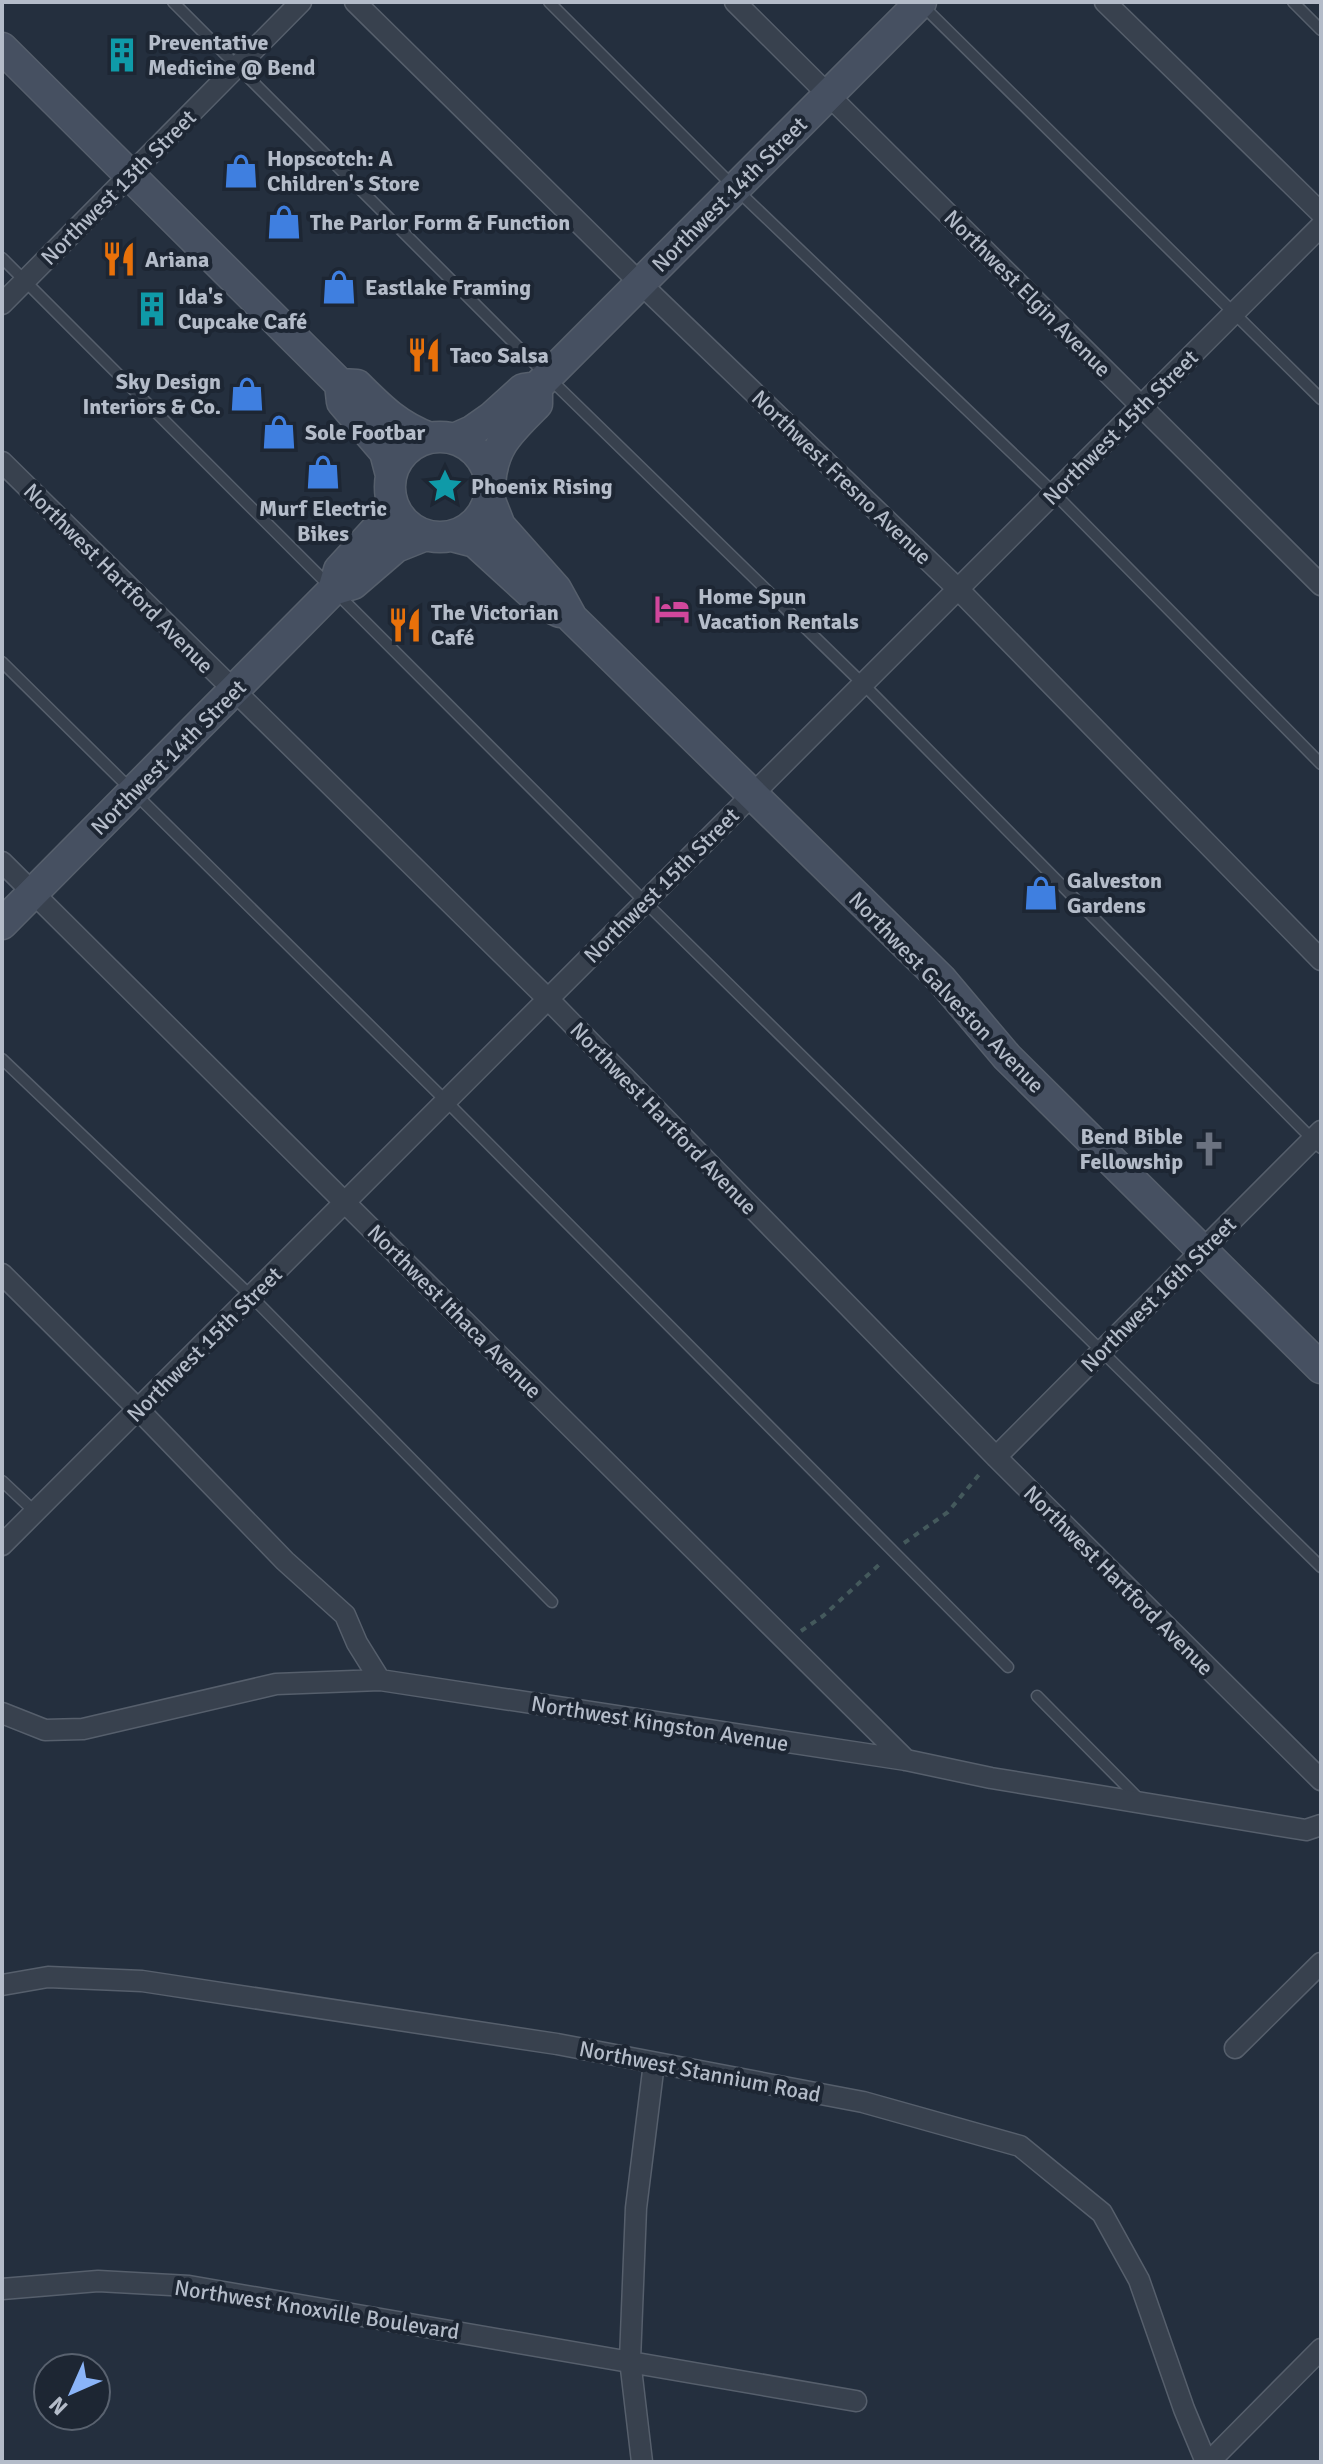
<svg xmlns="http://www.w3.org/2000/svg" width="1323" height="2464" viewBox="0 0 1323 2464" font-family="Signika,sans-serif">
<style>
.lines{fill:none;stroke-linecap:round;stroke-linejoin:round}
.lane-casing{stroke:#565f6c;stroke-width:13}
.street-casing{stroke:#565f6c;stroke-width:23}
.secondary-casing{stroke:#565f6c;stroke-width:33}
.path{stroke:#44595c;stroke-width:4;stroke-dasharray:6 6;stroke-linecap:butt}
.lane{stroke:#38414e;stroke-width:10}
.street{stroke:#38414e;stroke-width:20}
.secondary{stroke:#465061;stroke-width:30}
.labels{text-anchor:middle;stroke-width:8;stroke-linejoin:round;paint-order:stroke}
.poi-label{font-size:22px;font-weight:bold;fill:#b4bcc9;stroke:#1d2633;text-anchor:start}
.street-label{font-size:22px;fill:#b4bcc9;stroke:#1d2633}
</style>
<rect width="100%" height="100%" fill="#242f3e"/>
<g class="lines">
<g class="lane-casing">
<path id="lane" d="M173,2L548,377L863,684L1321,1148
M549,2L736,189L1054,493L1321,764
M1293,2L1321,30
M921,4L1321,399
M2,258L645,902L1321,1567
M2,662L446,1101L1008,1667
M2,1059L251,1296L552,1602
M2,1481L35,1512
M1037,1696L1140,1800"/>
</g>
<g class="street-casing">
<path id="street" d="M355,2L640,283L958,589L1321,960
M735,2L1321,585
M1105,2L1321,213
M2,304L301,2
M2,462L548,999L996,1457L1321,1780
M2,862L906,1760
M2,1274L138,1409L285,1561L345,1615L357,1643L380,1680
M996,1457L1321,1131
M2,1545L1321,226
M2,1713L45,1730L83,1729L276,1684L380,1680L906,1760L991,1778L1306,1830L1321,1825
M2,1985L48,1977L142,1981L557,2044L863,2102L1020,2146L1102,2213L1139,2280L1184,2409L1206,2462
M1235,2048L1321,1963
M2,2289L98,2281L189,2286L856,2401
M642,2462L630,2360L636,2208L654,2063
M1209,2462L1321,2349"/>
</g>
<g class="secondary-casing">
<path id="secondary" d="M2,48L340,384L342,402L385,452L391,475
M340,384L357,385C381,409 398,426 430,438
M390 487a50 50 0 1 1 100 0a50 50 0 1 1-100 0Z
M454,439L472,431L492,417L523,389L537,387L921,2
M490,484C493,444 511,431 537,404V387
M489,498L500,526L556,589L572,618L941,979L1007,1057L1321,1368
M452,536L475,542L543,604L560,612
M333,590L353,584L396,547L426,535
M2,924L333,590L339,570L384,521L392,501"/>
</g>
<path class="path" d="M904,1543L948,1512L982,1471
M801,1631L823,1616L882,1562"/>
<use href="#lane" class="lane"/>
<use href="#street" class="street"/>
<use href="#secondary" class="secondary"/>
</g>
<defs>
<g id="building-bare" transform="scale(2.76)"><path d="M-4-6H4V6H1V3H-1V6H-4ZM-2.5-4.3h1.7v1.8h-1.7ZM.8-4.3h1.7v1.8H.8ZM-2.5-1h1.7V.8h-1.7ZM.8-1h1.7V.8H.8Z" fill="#0f9aa8" stroke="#1d2633" stroke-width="2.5" paint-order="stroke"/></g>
<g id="shop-bare" transform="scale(2.76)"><path d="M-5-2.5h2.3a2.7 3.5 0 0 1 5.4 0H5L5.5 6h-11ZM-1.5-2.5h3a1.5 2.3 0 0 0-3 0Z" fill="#3f7fe0" stroke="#1d2633" stroke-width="2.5" paint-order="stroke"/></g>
<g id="restaurant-bare" transform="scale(2.76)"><path d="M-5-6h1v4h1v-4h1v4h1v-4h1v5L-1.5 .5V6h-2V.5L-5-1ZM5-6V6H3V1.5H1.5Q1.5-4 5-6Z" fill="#e8710a" stroke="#1d2633" stroke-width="2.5" paint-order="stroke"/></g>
<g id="sight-bare" transform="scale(2.76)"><path d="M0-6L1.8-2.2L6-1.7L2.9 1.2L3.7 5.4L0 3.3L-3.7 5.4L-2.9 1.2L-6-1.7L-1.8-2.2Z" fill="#0f9aa8" stroke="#1d2633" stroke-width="2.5" paint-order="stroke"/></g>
<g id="hotel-bare" transform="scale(2.76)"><path d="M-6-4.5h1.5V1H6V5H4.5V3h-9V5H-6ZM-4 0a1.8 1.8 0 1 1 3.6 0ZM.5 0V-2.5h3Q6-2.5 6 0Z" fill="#d1479c" stroke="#1d2633" stroke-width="2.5" paint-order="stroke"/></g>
<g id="church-bare" transform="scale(2.76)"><path d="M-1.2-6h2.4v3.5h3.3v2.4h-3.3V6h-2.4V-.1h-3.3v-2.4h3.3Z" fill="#6b7280" stroke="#1d2633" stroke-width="2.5" paint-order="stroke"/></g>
</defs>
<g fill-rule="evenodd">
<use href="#building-bare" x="122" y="55"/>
<use href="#shop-bare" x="241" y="171"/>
<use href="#shop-bare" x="284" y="222"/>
<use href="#restaurant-bare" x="119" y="259"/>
<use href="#shop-bare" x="339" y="287"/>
<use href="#building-bare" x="152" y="309"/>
<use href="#restaurant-bare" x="424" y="355"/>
<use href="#shop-bare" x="247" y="394"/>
<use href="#shop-bare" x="279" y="432"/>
<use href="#shop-bare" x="323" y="472"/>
<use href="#sight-bare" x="445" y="486"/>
<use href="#hotel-bare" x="672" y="609"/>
<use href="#restaurant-bare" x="405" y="625"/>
<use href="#shop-bare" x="1041" y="893"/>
<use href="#church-bare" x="1209" y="1149"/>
</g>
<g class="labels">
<g class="poi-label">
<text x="148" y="50">Preventative<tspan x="148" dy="25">Medicine @ Bend</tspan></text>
<text x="267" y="166">Hopscotch: A<tspan x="267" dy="25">Children's Store</tspan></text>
<text x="310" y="230">The Parlor Form &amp; Function</text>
<text x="145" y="267">Ariana</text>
<text x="365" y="295">Eastlake Framing</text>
<text x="178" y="304">Ida's<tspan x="178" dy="25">Cupcake Café</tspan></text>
<text x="450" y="363">Taco Salsa</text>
<text x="221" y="389" text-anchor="end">Sky Design<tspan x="221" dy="25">Interiors &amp; Co.</tspan></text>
<text x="305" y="440">Sole Footbar</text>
<text x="471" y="494">Phoenix Rising</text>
<text x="323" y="516" text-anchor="middle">Murf Electric<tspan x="323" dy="25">Bikes</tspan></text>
<text x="698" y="604">Home Spun<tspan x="698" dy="25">Vacation Rentals</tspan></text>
<text x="431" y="620">The Victorian<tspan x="431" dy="25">Café</tspan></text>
<text x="1067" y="888">Galveston<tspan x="1067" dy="25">Gardens</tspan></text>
<text x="1183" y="1144" text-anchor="end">Bend Bible<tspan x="1183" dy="25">Fellowship</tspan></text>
</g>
<g class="street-label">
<text transform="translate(118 187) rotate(-45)" y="8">Northwest 13th Street</text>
<text transform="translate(729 194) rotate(-45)" y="8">Northwest 14th Street</text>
<text transform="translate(1028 293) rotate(45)" y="8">Northwest Elgin Avenue</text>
<text transform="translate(1120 427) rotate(-45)" y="8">Northwest 15th Street</text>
<text transform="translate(842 477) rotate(44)" y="8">Northwest Fresno Avenue</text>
<text transform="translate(119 578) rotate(45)" y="8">Northwest Hartford Avenue</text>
<text transform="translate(168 757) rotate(-45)" y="8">Northwest 14th Street</text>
<text transform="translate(661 885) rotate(-45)" y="8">Northwest 15th Street</text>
<text transform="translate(947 992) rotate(46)" y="8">Northwest Galveston Avenue</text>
<text transform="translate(664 1118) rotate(46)" y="8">Northwest Hartford Avenue</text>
<text transform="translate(1158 1294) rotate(-45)" y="8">Northwest 16th Street</text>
<text transform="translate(455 1311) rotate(45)" y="8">Northwest Ithaca Avenue</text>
<text transform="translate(204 1344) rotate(-45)" y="8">Northwest 15th Street</text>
<text transform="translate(1119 1580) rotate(45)" y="8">Northwest Hartford Avenue</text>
<text transform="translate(660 1723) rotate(9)" y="8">Northwest Kingston Avenue</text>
<text transform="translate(700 2071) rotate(11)" y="8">Northwest Stannium Road</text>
<text transform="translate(317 2309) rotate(9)" y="8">Northwest Knoxville Boulevard</text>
</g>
</g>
<rect width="1323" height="2464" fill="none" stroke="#b4bcc9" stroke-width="8"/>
<g transform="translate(72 2392) rotate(225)"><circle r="38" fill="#1d2633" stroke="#59626f" stroke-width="2"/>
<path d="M0-6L14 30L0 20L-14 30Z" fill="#8ab4f8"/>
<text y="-12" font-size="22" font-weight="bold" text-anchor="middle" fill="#b4bcc9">N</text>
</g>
</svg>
